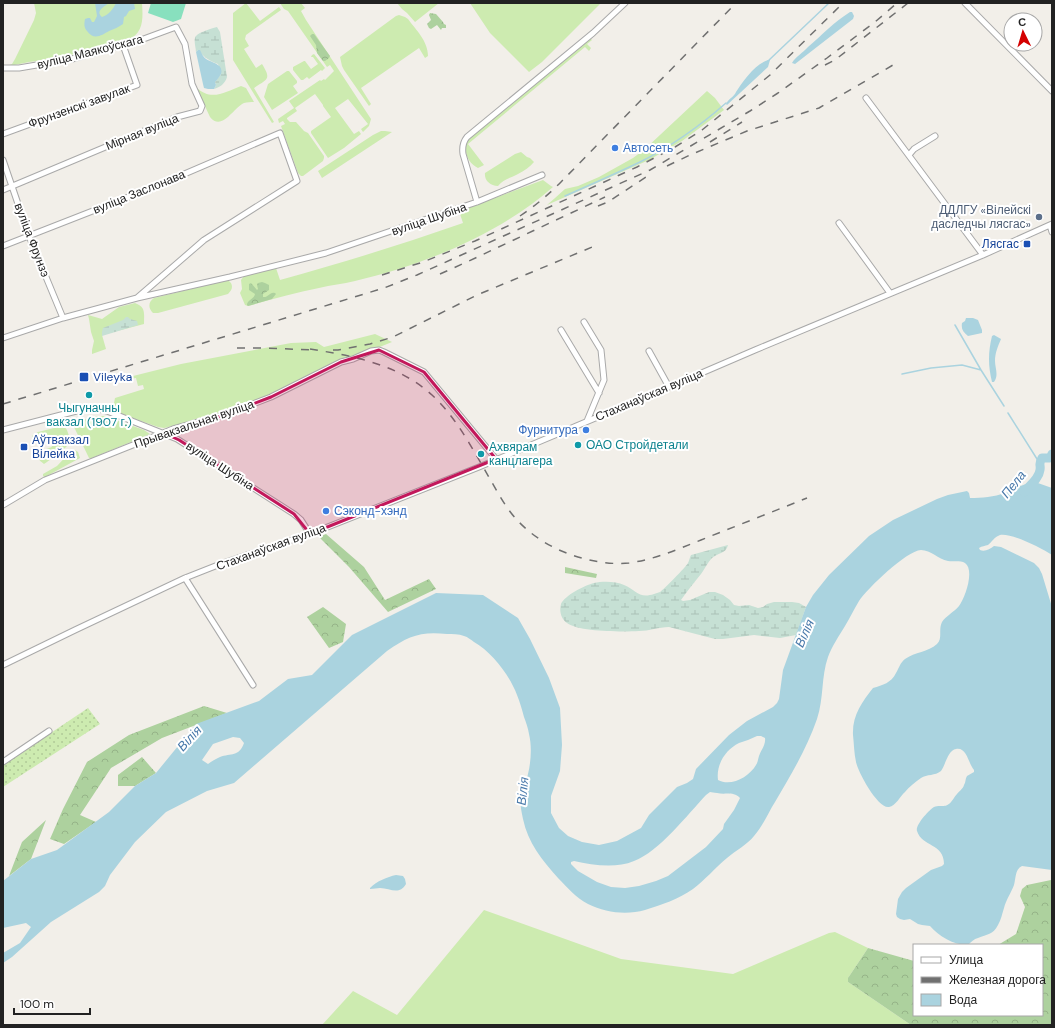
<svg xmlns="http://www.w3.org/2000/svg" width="1055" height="1028" viewBox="0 0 1055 1028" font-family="'DM Sans',sans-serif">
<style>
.grass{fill:#cdebb0}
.forest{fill:url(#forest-crowns)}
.wetland{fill:url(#wetland-marsh)}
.garden{fill:url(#garden-dots)}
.pitch{fill:#88e0be}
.water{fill:#aad3df;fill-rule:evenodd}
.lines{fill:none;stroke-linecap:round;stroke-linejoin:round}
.stream{stroke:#aad3df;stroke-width:1.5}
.river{stroke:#aad3df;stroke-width:9}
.minor-casing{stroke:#a9a9a9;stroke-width:7}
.minor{stroke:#fff;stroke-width:5}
.rail{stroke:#707070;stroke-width:1.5;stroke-dasharray:8 8;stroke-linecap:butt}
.marked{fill:#c2185b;fill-opacity:0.2;stroke:#c2185b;stroke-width:3;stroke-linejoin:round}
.shop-dot{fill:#3f7fe0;stroke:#fff;stroke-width:1.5}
.service-dot{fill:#5c6f8a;stroke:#fff;stroke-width:1.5}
.transit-dot{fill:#1a4fb4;stroke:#fff;stroke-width:1.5}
.culture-dot{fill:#0f9aa8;stroke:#fff;stroke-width:1.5}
.labels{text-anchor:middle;stroke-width:4;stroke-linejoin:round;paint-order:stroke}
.street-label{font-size:12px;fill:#222;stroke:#fff}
.shop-label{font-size:12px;fill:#366cbe;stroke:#fff;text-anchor:start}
.service-label{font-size:12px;fill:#4e5e75;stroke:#fff;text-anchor:end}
.transit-label{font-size:12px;fill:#164399;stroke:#fff;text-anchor:start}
.culture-label{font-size:12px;fill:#0d838f;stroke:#fff;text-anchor:start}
.water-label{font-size:13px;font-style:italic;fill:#4a7aab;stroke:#fff}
</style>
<defs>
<pattern id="forest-crowns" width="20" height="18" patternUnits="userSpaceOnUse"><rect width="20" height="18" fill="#add19e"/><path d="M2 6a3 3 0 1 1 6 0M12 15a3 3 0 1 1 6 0" fill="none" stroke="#95b388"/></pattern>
<pattern id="wetland-marsh" width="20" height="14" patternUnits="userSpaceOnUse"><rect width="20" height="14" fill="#c6e0d4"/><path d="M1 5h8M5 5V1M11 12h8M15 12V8" fill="none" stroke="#aac0b6"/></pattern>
<pattern id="garden-dots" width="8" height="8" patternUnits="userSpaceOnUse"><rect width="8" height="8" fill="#cdebb0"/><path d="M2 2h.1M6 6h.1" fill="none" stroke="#b0c997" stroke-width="1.8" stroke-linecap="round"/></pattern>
</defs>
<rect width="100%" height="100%" fill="#f2efe9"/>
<path class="grass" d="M34,3H142C143,18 144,33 128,40L59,58L29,62L10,66H3V64L7,66L12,64L15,59L34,20L36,13Z
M246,3L260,21L279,7L281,10L246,35L245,39L249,46L244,49L256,68L262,64C272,80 267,79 254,88L274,122L272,123L233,60V13Z
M280,3H301L305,8L301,11L306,20L371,119L369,126L363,132L361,129L368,124L348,99L335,108L354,134L359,131L361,134L344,148L328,158L311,133V131L331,117L323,106V105L315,94L295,108L297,111L287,118V119L290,122H296L304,131L308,133L324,156V158L323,161L303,176H301L298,173L281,126L285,124L283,121L279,123L278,119L294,108L289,101L320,80L321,81L324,79L325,80L334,71L330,65L327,67L288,11L284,9Z
M397,3H439L415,22L407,13L402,9Z
M470,3H601L542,62L529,72L490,33Z
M399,15L405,17L408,19C416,30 428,41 428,56L425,58L419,48L361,88L371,104L369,106L344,70L342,66L340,57L396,16Z
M590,38L592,40L587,44L591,48L589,51L585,47L468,144L484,165L478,168C468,164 461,148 469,139Z
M314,54L325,68L322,71L321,70L309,79L307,77L303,80H301L293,70V67L304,61H305L311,69L318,64L313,57H311L312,55Z
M287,71H289L297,81V83L293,86L298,93L272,110L264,97L268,84Z
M241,86L246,88L254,102C251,102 247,102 244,103C234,107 222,132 210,117L196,87C211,102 225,92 241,86Z
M707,91L715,98L724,110L682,141L649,160L547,205L555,198L565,189L578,186L599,177L633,158L645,149Z
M381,131H385L392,132L322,178L318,171L373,135Z
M521,152L527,157L530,158L534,162C530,167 524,171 518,174C511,178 503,179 498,186C490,186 484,180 485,173L515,154Z
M543,180L551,186L553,187C498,235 426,264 355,281C343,284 331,285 319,288C295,293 272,299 248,306L245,305L240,293L242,289L241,280L244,276L276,268L280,280C342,263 403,244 463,223L459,211Z
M228,280L231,283C233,287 232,290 228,294L158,313H153C148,308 148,302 154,298Z
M135,303C146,307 144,313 144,324L102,335L106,349L92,354V350L94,341L91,332L89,319L88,315L102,319L119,307Z
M375,334L392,342L350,359L336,361L268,395L222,414L164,428L158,427L121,414L117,412L114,403L115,398L144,389L143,385L138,386L136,378L130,379L129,377L181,364L291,343L316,342L324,347Z
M96,416H105L144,430L150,434L92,458H89L74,427V423Z
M62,426C66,428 67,429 68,433C69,436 71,439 70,442C67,448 50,460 44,464C40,461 36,458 38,452L52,447L48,437L37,440L33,439L32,436L38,432Z
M72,450H75L78,452L80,458L45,477L43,476V474L57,466Z
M484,910L621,959L733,974L829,933L835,932L868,948L848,978V982L911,1025H322L353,991L397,1015Z"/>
<path class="forest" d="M430,13L436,14L443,22L444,24L446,25V28H442L441,30L437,25L431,29L429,28L427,24L431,20L429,15Z
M312,34H314L330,56L329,58L325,61H323L317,53L316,45L310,36Z
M262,282L265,283L269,285V290L263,294V297C268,298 270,291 275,293L276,294L272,299L248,306L247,305V304C249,299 254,299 255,294L249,290V284L251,283L257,290L258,289L257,285L258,283Z
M326,534L364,567L385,600L429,579L436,589L388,612L349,567L319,537Z
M565,567L597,574L596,578L565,573Z
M323,607L346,624L343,642L329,648L307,617Z
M204,706L227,713L162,738L111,768L80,815L96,822L64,844L50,839L63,809L87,762L129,735Z
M142,757L156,773L135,786H118V775Z
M46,820L31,859L9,876L22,842Z
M1051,880H1052V1025H911L848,982V978L868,948L914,961V1015H1042V945H998L1016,934L1025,907L1020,896L1022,889L1027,885Z"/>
<path class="wetland" d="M217,27L220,32L227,77C225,84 220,87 214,89L216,85L215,82L221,74L218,64C209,61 204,57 198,50L196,52C196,48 193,40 196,36C199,32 213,28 217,27Z
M126,317H128L130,319L137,321L138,325L102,336V332L103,328L123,320Z
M728,545C726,554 717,553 712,558C707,563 705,569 701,574C694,583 687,591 681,600L683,601L690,600L709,592H715L723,595L730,600L734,605L739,606L749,605L758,608L763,607L767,604L774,602H792L799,603L806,607L796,635L780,638L754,635L723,639H715L669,627C659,627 649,631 639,631C623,632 579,632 567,623C561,619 559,611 561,604C564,596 585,585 594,583C602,581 616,581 624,585C636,590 639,599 654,594C656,593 658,593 660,592C663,590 686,567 688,563C689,561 690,557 691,555Z"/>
<path class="garden" d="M88,708L100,724L3,787V765Z"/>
<path class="pitch" d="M151,3H186L181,19L173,22L148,13Z"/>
<path class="water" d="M95,3H109C104,7 95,11 102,17C109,15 113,9 116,3H134L135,9L129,11L126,16L124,17L123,24C119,27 114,29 109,31C102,35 94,41 87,31C84,28 84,24 85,19L88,18H90L92,22H94L97,16Z
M850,12H852L854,16L853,19L795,64L792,63C796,56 803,53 808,47C822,35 834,22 850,12Z
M198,50H200C202,54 203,57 206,59C212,63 224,64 221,74C220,76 217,80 215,82L216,85L214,89H208L204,88L203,84L196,52Z
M768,60H770L768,67L727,105L726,104C728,99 734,97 736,92C743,81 755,64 768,60Z
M966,318H973L978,320L982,330V333L968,336C963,332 961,329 962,323L965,321Z
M994,335L1001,339C998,346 995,353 995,361C995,368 999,375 994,382H992C988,366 988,352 992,336Z
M1035,482L1052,488V555C1041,548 1012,533 1000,535C994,537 992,542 988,545C985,546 982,546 979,548L980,550C985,552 990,549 994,546L1001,547L1034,563L1039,568L1042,574L1052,607V870L1022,866C1015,869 1016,878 1014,885C1011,893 1006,900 1004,908C1002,914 1001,920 998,925C993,935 987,934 978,938C974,939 971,942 968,945C953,945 939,936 930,926L922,925L918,924L910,919L904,920L900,919L897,917L896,914L898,899L902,892L906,888L931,870L942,866L944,864C944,843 922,847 917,831C915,825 930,809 934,807C941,804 945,809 951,802C953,800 954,797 957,794C959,791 963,789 964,785C966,782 965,779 967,776L974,772V770C968,763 967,747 956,749C948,750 945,766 941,771C935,776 927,774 921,778C915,782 909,787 905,792C900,796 896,806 889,807C878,809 858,772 856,762C854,753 854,744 853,735C852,716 862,702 873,688C883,685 891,683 896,673C899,668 900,663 905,659C915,652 928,652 937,644C943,638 938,630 942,622C946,616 954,612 959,606C965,598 975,570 965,563C960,560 953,562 948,561C938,559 931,550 921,550C906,551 868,588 859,601C854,609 850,618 845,626C839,636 832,646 828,657C821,677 824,698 817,719C807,748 791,775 775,802C768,813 763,826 754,836C747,845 736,850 727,858C715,868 705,880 693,889C679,899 661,905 645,910C627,915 606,913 588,904C576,898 568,888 558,878C542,860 528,843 523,819C522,813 520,807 521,802C521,790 526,784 528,774C531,762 532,746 529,734C528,728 526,722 524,717C522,710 520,702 517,695C510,676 492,652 474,642C471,640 468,637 464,636C459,634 452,634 447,634C421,631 408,636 387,651L234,783L207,791L166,812L135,842L110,875L105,886L99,892L51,922L12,957L3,963V953L20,943L31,927L26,923L3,928V881L31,859L57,850L109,812L135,786L156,773L196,724L259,701L288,679L312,675L352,635L436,593L483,595L518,618L530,639L549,678L560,708L562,745L560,771L551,796V813L559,828L568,836L582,842L599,845L617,841L641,828L649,815L677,787L687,783L693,779L696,769L729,735L747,721L773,707L777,703L779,699L783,670L806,607L813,595L829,575L869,536L893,520L937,499L948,495L967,491L969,493L970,498C982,498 994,497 1005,493C1015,489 1024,483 1035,482ZM757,736H761L765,738C766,745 761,750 759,756C758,759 758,762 756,765C749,777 731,787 718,780C716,765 725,750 739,743C745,741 751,739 757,736ZM233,737L240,738L244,743C239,757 231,753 220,757C215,759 211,762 208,764L202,760L213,744ZM710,792C712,792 714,793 717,793C725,795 733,791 740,798L734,810L724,824L723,829L706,847L668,876L656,881L639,886L625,888L611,887L597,882L578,871L571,864V862L574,861C593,865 615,869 634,861C659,852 688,814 706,795Z
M396,875L403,876L405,879L406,884C399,896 390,888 380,888C377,888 374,889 370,889V888C377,881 387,877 396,875Z"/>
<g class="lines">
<path class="stream" d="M768,61L829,3
M565,196C590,185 615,174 640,162C670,147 701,125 726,103
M955,325L981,370L1004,406
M902,374L931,368L962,365L981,370
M1008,413L1037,459"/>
<path class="river" d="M1024,492C1029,486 1039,479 1040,470C1041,464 1038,465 1042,458H1050L1052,454"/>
<g class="minor-casing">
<path id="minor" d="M965,3L1052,91
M3,68H19L72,59L138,41L176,27L185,44L192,84L202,106L200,111L177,117L3,190
M866,98L983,255
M3,134L137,85L123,45
M909,155L914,149L935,136
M3,160L29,236L63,318
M477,202L463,154C462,147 463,142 467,137L593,33L625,3
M839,223L890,293
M1050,225L1052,232
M3,246L154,187L280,133L297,181L204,240L137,298
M584,322L601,350L604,380L587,421
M561,330L599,393
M3,338L63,318L137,298L230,277L326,253L477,202L542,175
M649,351L669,387
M3,430L88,408H94L107,411L177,439L294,514L301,520L310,534
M3,505L45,480L173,429L224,415L271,397L341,362L353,359L371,351L379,350L384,352L424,372L496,459
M185,578L253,685
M3,665L75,630L185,578L223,563L310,534L479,467L669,387L755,350L983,255L1052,224
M3,762L49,731"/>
</g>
<use href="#minor" class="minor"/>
<path class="rail" d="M825,65L835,60L908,3
M710,142L742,122
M667,166L690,155L747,131L819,108L893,65
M598,206L608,202L646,177
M520,216C535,206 548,195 561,182L736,3
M440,274L469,261L605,197
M382,275L423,262L475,241L637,167L675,147L702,130L770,75L843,3
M237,348H262L315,350
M310,349C353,356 398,364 432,395C457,418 473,450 490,479C498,493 506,508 517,520C532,536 551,548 572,555C590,561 610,565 629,563C656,559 676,550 701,540C736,526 772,512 807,498
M333,350H338L370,344L393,337L477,295L597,245
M3,404L384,288L417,275L650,170L750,111L778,93L827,58L875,22L897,3"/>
</g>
<path class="marked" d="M379,350L424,372L496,459L310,534L294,514L179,440L164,433L224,415L271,397L341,362Z"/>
<g class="shop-dot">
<circle cx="615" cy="148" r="4"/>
<circle cx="586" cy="430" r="4"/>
<circle cx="326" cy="511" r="4"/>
</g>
<circle class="service-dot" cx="1039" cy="217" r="4"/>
<g class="transit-dot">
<rect x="1023" y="240" width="8" height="8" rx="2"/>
<rect x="79" y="372" width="10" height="10" rx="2"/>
<rect x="20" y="443" width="8" height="8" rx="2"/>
</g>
<g class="culture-dot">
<circle cx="89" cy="395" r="4"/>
<circle cx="578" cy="445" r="4"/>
<circle cx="481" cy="454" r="4"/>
</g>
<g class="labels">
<g class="street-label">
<text transform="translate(90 52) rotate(-14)" y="4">вуліца Маякоўскага</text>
<text transform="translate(79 106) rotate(-20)" y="4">Фрунзенскі завулак</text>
<text transform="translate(142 132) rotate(-22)" y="4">Мірная вуліца</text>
<text transform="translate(139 192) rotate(-22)" y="4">вуліца Заслонава</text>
<text transform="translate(429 219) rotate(-19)" y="4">вуліца Шубіна</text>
<text transform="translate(32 240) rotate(69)" y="4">вуліца Фрунзэ</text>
<text transform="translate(649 395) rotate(-23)" y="4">Стаханаўская вуліца</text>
<text transform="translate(194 424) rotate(-19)" y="4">Прывакзальная вуліца</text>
<text transform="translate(220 466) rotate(33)" y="4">вуліца Шубіна</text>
<text transform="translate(271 547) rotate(-20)" y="4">Стаханаўская вуліца</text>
</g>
<g class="shop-label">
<text x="623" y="152">Автосеть</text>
<text x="578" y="434" text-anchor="end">Фурнитура</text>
<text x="334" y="515">Сэконд-хэнд</text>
</g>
<g class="service-label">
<text x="1031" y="214">ДДЛГУ «Вілейскі<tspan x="1031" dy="14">даследчы лясгас»</tspan></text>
</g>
<g class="transit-label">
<text x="1019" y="248" text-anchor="end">Лясгас</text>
<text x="93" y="381">Vileyka</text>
<text x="32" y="444">Аўтвакзал<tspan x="32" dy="14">Вілейка</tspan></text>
</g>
<g class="culture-label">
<text x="89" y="412" text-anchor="middle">Чыгуначны<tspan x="89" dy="14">вакзал (1907 г.)</tspan></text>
<text x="586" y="449">ОАО Стройдетали</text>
<text x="489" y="451">Ахвярам<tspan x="489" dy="14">канцлагера</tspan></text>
</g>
<g class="water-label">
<text transform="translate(1013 484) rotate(-51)" y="5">Пела</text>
<text transform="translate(804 633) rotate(-66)" y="5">Вілія</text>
<text transform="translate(189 738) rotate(-48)" y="5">Вілія</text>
<text transform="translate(522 791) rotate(-84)" y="5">Вілія</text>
</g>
</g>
<rect width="1055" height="1028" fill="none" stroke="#222222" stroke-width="8"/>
<rect x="913" y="944" width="130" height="72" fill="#ffffff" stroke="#a7a7a7"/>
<rect x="921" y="957" width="20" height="6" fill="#ffffff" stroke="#a7a7a7"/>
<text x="949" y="964" font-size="12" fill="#222222">Улица</text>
<rect x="921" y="977" width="20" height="6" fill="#707070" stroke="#a7a7a7"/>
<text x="949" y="984" font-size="12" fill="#222222">Железная дорога</text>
<rect x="921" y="994" width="20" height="12" fill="#aad3df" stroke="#a7a7a7"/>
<text x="949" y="1004" font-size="12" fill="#222222">Вода</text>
<g transform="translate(1023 32) rotate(355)"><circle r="19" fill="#ffffff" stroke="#a7a7a7"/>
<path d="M0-3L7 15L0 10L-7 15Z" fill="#d40000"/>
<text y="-6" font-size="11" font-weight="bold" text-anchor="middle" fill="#222222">С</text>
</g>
<path d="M14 1008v6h76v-6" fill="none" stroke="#222222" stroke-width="2"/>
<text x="20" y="1008" font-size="12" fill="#222222" stroke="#ffffff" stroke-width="3" paint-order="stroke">100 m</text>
</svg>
